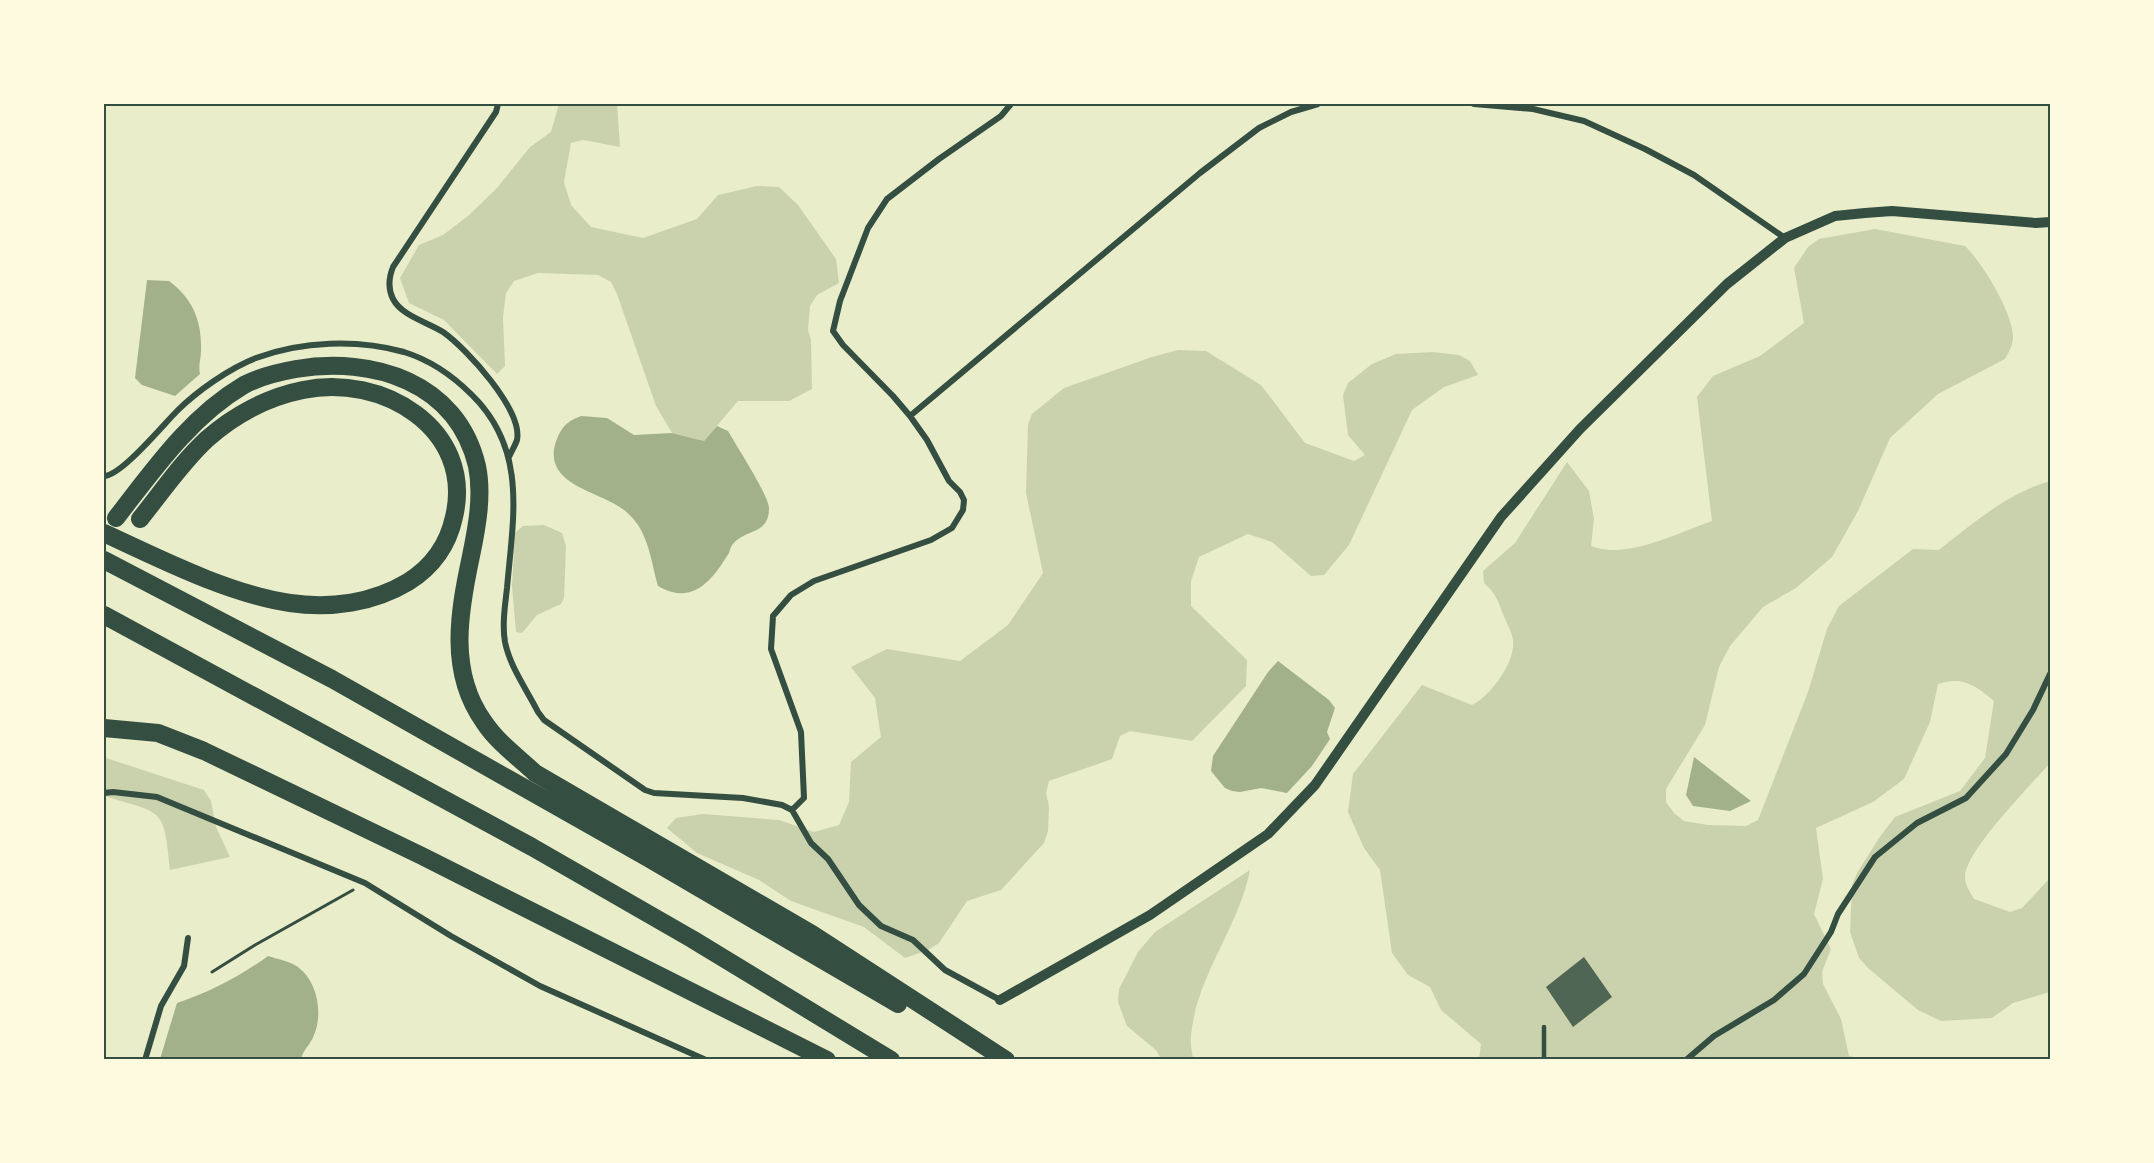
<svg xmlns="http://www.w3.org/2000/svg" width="2154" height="1163" viewBox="0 0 2154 1163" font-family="'Sofia Sans Condensed',sans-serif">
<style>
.green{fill:#cad2ad}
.water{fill:#a3b18a}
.building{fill:#4f6655}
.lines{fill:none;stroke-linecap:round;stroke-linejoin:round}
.path{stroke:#344e41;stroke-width:3}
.service{stroke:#344e41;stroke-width:4.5}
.minor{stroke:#344e41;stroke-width:6}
.tertiary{stroke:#344e41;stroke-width:10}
.motorway{stroke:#344e41;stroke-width:18}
.neatline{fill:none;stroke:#344e41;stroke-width:2}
</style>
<rect width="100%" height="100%" fill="#e9edc9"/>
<path class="green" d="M559,104H617L620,147L583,140L571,143L564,182L571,205L591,227L643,238L697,219L718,195L757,186L779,187L798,205L836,259L839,283L817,295L810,306L808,330L811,340L812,389L789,401H738L704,441L672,433L656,406L617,294L611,282L598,275L538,273L514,281L506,293L503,317L505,366L497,374L444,320L409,303L400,278L419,245L443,235L468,216L497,188L530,147L551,132Z
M1875,229L1965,246C1982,262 2013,313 2013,337C2013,345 2009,352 2005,359L1938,394L1890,438L1858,511L1832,557L1796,588L1763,607L1730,646L1719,667L1705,725L1666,789V802L1674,813L1684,821L1708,825L1746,826L1758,820L1808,692L1827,629L1839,606L1913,549L1939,550C1973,523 2008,493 2050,481V763C2032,784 1964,852 1965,877C1965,885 1970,892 1974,899L2010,912L2022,908L2050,878V992L2013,1003L1992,1018L1941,1021L1918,1010L1868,968L1859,958L1850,932L1852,885L1857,873L1879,838L1895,817L1960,791L1985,758L1994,701C1975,685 1963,676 1938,684L1930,722L1904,779L1873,802L1816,828L1823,879L1814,914L1831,949L1822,972L1823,984L1841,1019L1849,1056L1865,1059H1479L1481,1044L1441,1010L1430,987L1408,975L1392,953L1380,870L1364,848L1348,812L1353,774L1422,685L1472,705C1490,696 1516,662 1513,640C1512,632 1506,622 1503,614C1498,601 1495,592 1484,583L1483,571L1515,543L1567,462L1589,491L1594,519L1591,546C1627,560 1677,533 1712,521L1697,397L1713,376L1760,356L1804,323L1794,268L1808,247L1819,239Z
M1178,350L1206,351L1261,385L1305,443L1354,461L1365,455L1348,435L1343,395L1348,383L1372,364L1396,354L1433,352L1459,355L1470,361L1478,375L1444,387L1412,410L1349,545L1324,575L1311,576L1272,542L1248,534L1199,557L1191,581V606L1247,660L1246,686L1192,741L1130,731L1120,736L1112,759L1049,781L1046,793L1049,806L1048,831L1044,843L1001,890L967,901L939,943L928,950L905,958L864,927L791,901L759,880L697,853L667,828L676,818L703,814L779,820L814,832L839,825L849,802L851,762L881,737L875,698L851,667L887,649L960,661L1008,625L1043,573L1026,493L1028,425L1032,414L1064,388L1152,357Z
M544,525L562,533L566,546L564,598L561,604L537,615L522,633L516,632L512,586L515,533L523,526Z
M106,758L204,790L211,801L216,827L230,857L170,870C164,806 163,814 104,796V759Z
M1250,870C1239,928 1196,976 1191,1036C1190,1044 1192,1052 1193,1059H1161L1156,1050L1127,1026L1118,1002L1119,989L1138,952L1155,932Z"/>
<path class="water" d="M147,280L169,281C193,299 202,321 201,351C201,359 198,365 200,374L175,396L142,385L135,378Z
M581,416L607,418L634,435L672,433L704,441L717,426L728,431C736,445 769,496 769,508C769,535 747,528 733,544C730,547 730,553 727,556C710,584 690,605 658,586C652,565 649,538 635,521C630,515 625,510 618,506C595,491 545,483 555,445C560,429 565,422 581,416Z
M1278,661L1329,700L1335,708L1327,732L1330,739L1312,766L1287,793L1261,788L1240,792L1232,791L1225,788L1211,771L1213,756L1268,672Z
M1694,757L1751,801L1730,811L1693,806L1686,795Z
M268,956C277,959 290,961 298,967C318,982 323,1014 314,1035C311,1044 303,1050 301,1059H160L177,1003C210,992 239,977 268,956Z"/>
<path class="building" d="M1584,957L1612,997L1573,1027L1546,987Z"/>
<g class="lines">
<path class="path" d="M212,972L255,945L353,890"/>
<path class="service" d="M1544,1060V1027"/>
<path class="minor" d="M498,104L496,112L393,267C389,277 388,289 393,299C402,316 427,322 443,332C466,348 523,410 517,440C515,446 511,452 509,457
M1474,104L1533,109L1584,121L1645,149L1694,175L1785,238
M910,416L1200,173L1259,128L1291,112L1318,104
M104,476C121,476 163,425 177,411C197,391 230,368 256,358C302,341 357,339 404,352C430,360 453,376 472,395C528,450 513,518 507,588C505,606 502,625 505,642C510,667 527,690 538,712L544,720L645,790L654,793L743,798L782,805L792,810L811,843L828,859L859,905L881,926L913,940L945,970L1000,1000
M104,793L113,792L157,797L365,883L451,936L540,986L706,1060
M792,810L804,798L801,732L771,649L773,616L791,595L814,581L931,540L952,528L963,510L964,500L960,492L949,481L927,440L910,416L893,396L843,345L833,331L840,301L868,228L887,199L939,159L1001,116L1011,104
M145,1060L161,1006L184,966L188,938
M1686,1060L1714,1036L1774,1000L1804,974L1831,932L1838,914L1875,857L1917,823L1966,798L2006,754L2033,710L2050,674"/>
<path class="tertiary" d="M1000,1000L1150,915L1268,834L1315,785L1501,517L1580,429L1727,284L1785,238L1835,216L1865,213L1892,211L2036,223L2050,222"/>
<path class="motorway" d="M116,518C154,469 190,417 244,385C259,377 279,372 296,369C373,356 457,382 477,466C483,495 477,527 471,556C459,612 448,672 484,722C497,742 518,757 535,773L812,934L1006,1060
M104,533C160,559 229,594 290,603C331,609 373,603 408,582C432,567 448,545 454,517C475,429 382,373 303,390C268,397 234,415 207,439C182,462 161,493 140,519
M104,560L332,679L648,858L898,1004
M104,615L532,847L692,939L891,1060
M104,728L158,733L204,751L422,856L827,1060"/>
</g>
<rect width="2154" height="1163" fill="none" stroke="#fefae0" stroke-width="210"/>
<rect x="105" y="105" width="1944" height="953" class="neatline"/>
</svg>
